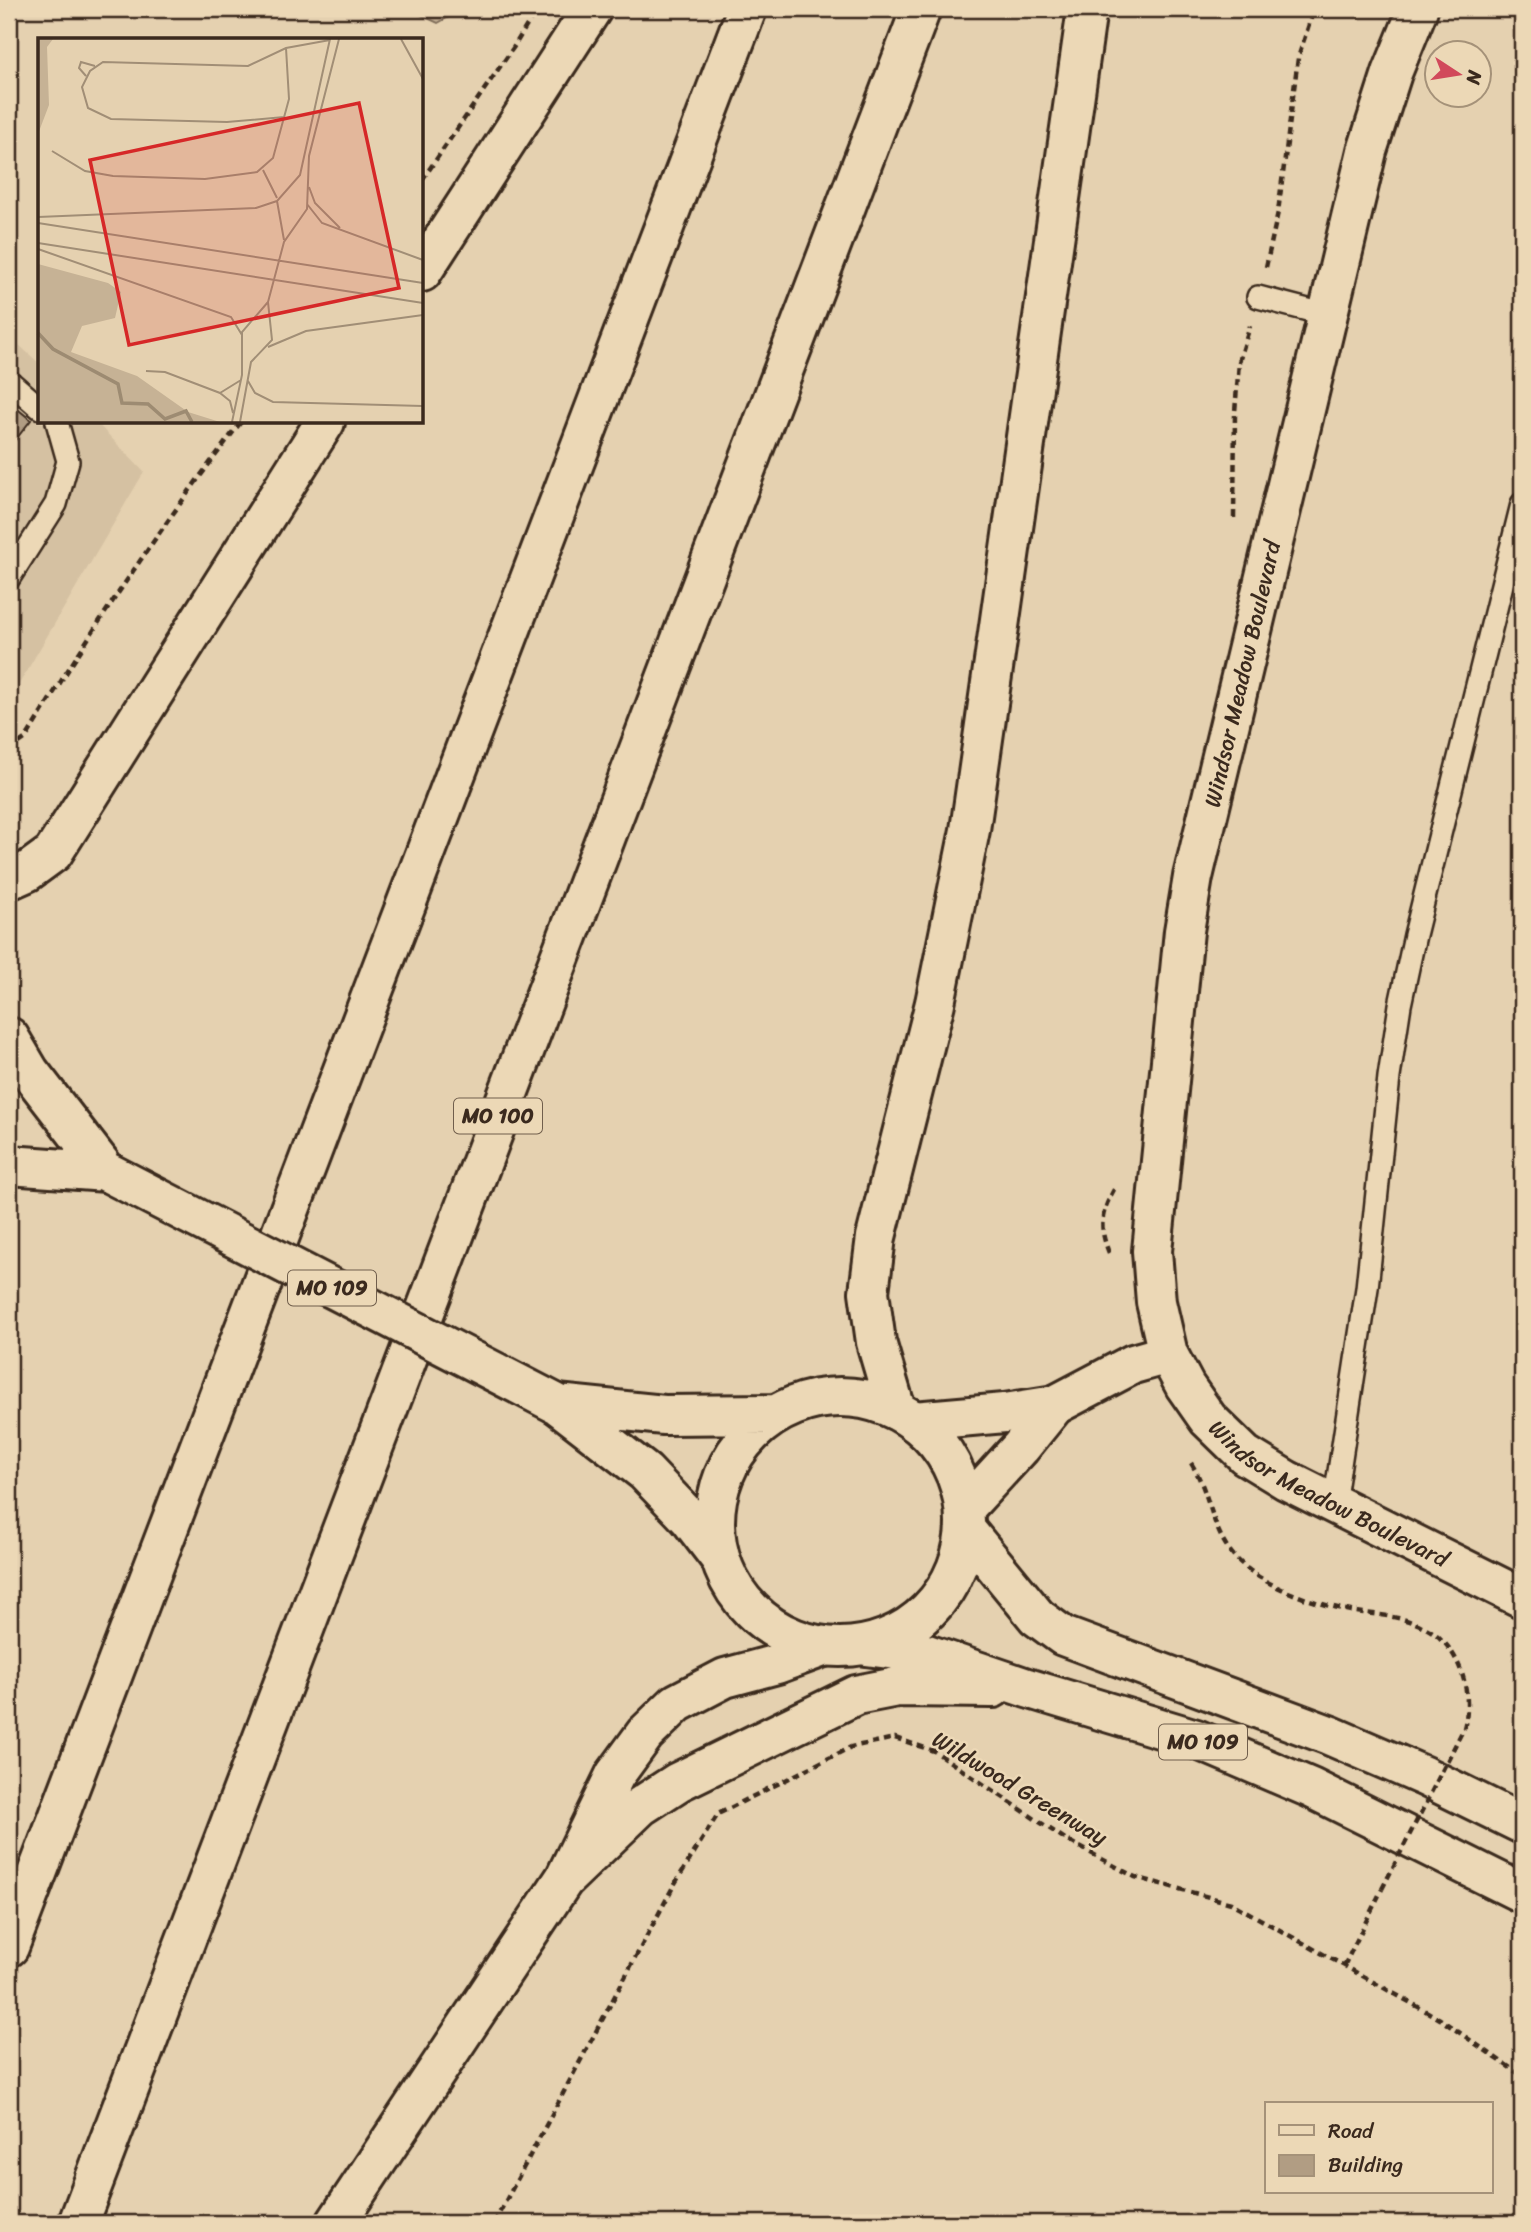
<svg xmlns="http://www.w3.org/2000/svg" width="1531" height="2232" viewBox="0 0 1531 2232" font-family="Sriracha,sans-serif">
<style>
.built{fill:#d5c1a2}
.green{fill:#c6b295;stroke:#806e5a;stroke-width:2}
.building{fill:#b19d83;stroke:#3b2a1e;stroke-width:2}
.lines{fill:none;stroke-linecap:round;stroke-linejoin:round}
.lane-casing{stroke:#3b2a1e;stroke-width:26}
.street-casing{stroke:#3b2a1e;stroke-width:44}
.primary-casing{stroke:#3b2a1e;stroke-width:44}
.highway-casing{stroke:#3b2a1e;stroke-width:44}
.path{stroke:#3b2a1e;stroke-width:4.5;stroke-dasharray:7 5;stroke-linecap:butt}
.lane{stroke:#ecd8b6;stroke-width:21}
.street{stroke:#ecd8b6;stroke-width:38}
.primary{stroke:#ecd8b6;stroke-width:38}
.highway{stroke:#ecd8b6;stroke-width:38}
.primary-bridge-casing{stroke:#3b2a1e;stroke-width:44;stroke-linecap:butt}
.path-bridge{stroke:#3b2a1e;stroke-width:4.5;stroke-dasharray:7 5;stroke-linecap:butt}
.primary-bridge{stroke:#ecd8b6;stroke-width:38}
.labels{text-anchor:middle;stroke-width:5;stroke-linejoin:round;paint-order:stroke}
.shield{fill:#ecd8b6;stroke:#705e4c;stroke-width:2}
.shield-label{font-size:21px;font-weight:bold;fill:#3b2a1e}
.street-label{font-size:23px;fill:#3b2a1e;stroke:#ecd8b6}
.inset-river{fill:none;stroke:#9d8b72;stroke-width:3.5}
.inset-road{fill:none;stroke:#a18e76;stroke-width:2}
.view{fill:#d62828;fill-opacity:0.15;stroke:#d62828;stroke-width:3.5}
.inset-edge{fill:none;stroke:#3b2a1e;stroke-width:3.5}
</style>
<rect width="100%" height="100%" fill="#e5d1b0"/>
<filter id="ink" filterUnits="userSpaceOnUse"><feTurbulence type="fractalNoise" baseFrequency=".0143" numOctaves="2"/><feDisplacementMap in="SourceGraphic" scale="14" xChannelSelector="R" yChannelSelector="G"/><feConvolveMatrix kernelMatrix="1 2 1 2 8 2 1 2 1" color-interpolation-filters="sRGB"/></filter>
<g filter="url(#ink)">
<path class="built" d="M9,336L40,364V422H96L144,472L9,701Z"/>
<path class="green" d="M408,9H463L438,23Z"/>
<path class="building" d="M9,402L31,420L9,448Z"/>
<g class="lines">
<g class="lane-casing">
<path id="lane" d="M1258,297L1327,315
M9,381L40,408
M9,578L56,504L68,461L57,422
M1334,1504L1367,1288L1389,1077L1400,1005L1415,935L1522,504"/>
</g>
<g class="street-casing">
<g id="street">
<path id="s1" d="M1418,9L1392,73L1367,151L1193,877L1184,931L1152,1251L1156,1302L1168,1354L1185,1386L1208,1419L1245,1455L1286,1480L1522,1598"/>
<path d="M914,1421L1005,1413L1055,1405L1133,1364L1168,1354"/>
<path d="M965,1508L1021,1447L1055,1405"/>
</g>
</g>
<g class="primary-casing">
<path id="primary" d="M9,1037L29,1071L107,1172
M9,1165L107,1172
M715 1522a125 125 0 1 1 250 0a125 125 0 1 1-250 0Z
M557,1404L645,1472L689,1518L719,1557
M557,1404L664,1415L777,1414
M965,1529L1037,1617L1063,1636L1329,1735L1424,1776L1522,1824
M866,1646L927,1654L1027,1688L1196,1739L1311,1788L1522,1893
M567,1877L641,1806L678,1782L856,1695L897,1687L993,1688"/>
</g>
<g class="highway-casing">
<path id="highway" d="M422,272L592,9
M9,880L27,872L53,853L325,422
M896,1410L876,1342L869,1292L876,1237L935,1003L970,830L1087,9
M9,1947L747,9
M78,2223L921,9
M336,2223L565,1878L615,1775L645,1734L677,1703L725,1678L777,1664L823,1647"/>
</g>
<path class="path" d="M422,180L513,48L537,9
M1266,267L1278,212L1298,58L1314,9
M1234,518L1235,412L1239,362L1250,326
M9,750L26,738C92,629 163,523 241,422
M1109,1253C1098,1225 1101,1212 1116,1186
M1191,1463C1215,1501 1209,1539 1248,1569C1275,1591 1323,1606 1356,1612C1379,1615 1402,1616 1424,1627C1459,1644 1474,1692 1464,1728
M1344,1966L1382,1889
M494,2223L674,1885L718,1814L851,1747L895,1738L934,1751L1065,1839L1135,1877L1231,1903L1440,2019L1522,2076"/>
<use href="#lane" class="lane"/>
<use href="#street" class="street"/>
<use href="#primary" class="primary"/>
<use href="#highway" class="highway"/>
<g class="primary-bridge-casing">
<path id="primary-bridge" d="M107,1172L557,1404"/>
</g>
<path class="path-bridge" d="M1382,1889L1464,1728"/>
<use href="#primary-bridge" class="primary-bridge"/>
</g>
</g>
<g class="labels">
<g class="shield">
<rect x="454" y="1098.5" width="88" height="35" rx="5"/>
<rect x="288" y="1270.5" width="88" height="35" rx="5"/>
<rect x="1159" y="1724.5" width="88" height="35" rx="5"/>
</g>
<g class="shield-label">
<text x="498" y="1123">MO 100</text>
<text x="332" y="1295">MO 109</text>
<text x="1203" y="1749">MO 109</text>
</g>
<g class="street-label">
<text transform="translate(1242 674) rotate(-77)" y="8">Windsor Meadow Boulevard</text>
<text dy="8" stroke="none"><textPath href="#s1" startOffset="1598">Windsor Meadow Boulevard</textPath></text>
<text transform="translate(1020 1788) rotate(31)" y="8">Wildwood Greenway</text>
</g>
</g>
<g transform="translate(38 38)">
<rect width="385" height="385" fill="#e5d1b0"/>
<path d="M0,1H15L9,9L11,67L0,96ZM0,226L70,245L83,254L77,280L44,288L33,314L99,338L150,374L182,384H0Z" fill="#c6b295"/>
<path class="inset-river" d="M0,295L15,311L80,346L84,365L110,366L127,381L148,373L154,384"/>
<path class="inset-road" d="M363,1L385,41M48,38L41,30L43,24L57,28M246,79L189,84L73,81L50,70L44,49L52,33L65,24L210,28L248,10L292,2M14,113L47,133L75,138L167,141L219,134L235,120L251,61L248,10M225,132L239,160M271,149L277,165L302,190M269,166L284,185L385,222M0,179L218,170L239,163M0,185L385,245M246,202L239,163L262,137L292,1M0,205L385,265M0,211L193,279L204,297M230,309L268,293L385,277M108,333L127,334L182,355L192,363L195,375M210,343L217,355L235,364L385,368M182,355L203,342M194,384L204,337V294L230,264M202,384L213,324L234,302L230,264L246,204L269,171L271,118L301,1"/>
<path class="view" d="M321,65L361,250L91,307L52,122Z"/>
<rect width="385" height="385" class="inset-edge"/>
</g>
<rect width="1531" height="2232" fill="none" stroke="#ecd8b6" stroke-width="35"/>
<rect x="18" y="18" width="1496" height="2197" fill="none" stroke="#3b2a1e" stroke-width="2.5" filter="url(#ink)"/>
<rect x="1265" y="2102" width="228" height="91" fill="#ecd8b6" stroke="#a59279" stroke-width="2"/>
<rect x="1279" y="2125" width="35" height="10" fill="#ecd8b6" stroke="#a59279" stroke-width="2"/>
<text x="1328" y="2138" font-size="21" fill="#3b2a1e">Road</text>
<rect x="1279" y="2155" width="35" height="21" fill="#b19d83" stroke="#a59279" stroke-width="2"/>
<text x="1328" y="2172" font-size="21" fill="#3b2a1e">Building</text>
<g transform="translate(1458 74) rotate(102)"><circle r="33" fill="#ecd8b6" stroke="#a59279" stroke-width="2"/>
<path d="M0-5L12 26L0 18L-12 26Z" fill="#d1495b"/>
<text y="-10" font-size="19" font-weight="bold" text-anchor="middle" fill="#3b2a1e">N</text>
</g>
</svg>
